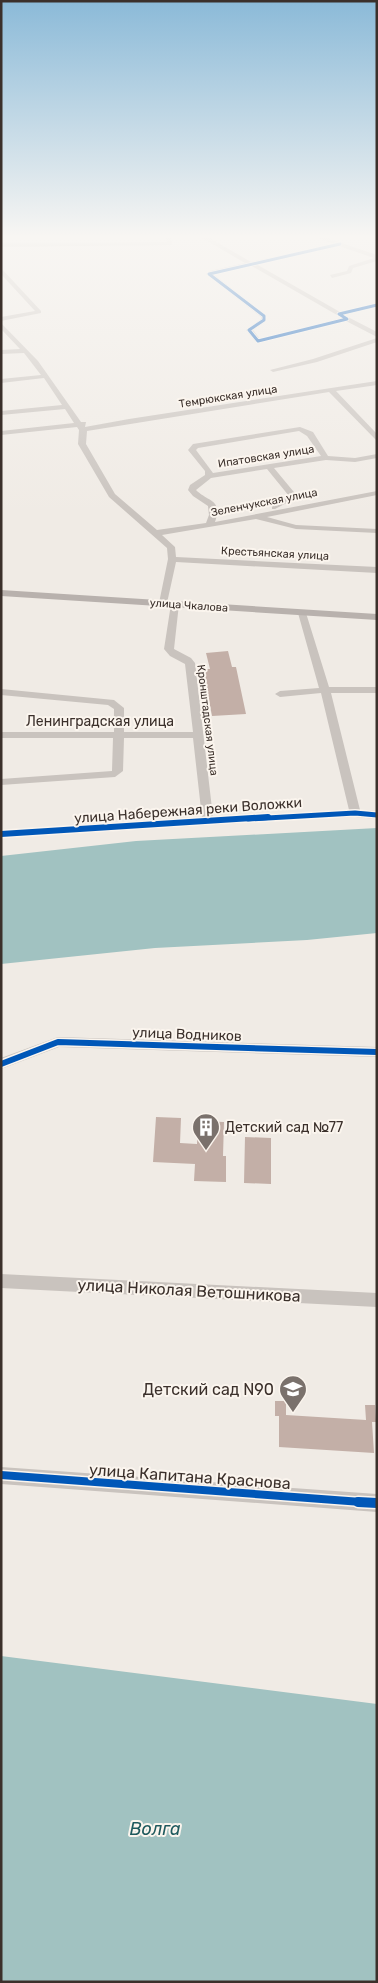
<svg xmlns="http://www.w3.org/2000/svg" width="378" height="1983" viewBox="0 0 378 1983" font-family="Rubik,sans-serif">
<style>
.water{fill:#a1c2c1}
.building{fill:#c3afa7}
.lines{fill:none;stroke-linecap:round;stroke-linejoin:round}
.minor{fill:#c9c3be;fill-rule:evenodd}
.major{fill:#b8b1ad;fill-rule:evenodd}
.cycleway-far4-casing{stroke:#fbf5ee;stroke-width:4.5}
.cycleway-far3-casing{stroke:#fbf5ee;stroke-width:8}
.cycleway-far2-casing{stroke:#fbf5ee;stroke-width:9}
.cycleway-far1-casing{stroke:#fbf5ee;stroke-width:11}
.cycleway-casing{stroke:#fbf5ee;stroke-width:13}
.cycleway-far4{stroke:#0057b8;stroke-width:3}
.cycleway-far3{stroke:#0057b8;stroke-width:5}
.cycleway-far2{stroke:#0057b8;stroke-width:6}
.cycleway-far1{stroke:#0057b8;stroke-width:8}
.cycleway{stroke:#0057b8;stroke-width:10}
.labels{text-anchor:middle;stroke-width:4;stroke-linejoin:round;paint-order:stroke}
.far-street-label{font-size:11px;fill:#3b302b;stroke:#fbf5ee}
.street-label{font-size:14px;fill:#3b302b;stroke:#fbf5ee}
.poi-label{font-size:14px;fill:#3b302b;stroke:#fbf5ee;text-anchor:start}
.near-street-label{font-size:16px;fill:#3b302b;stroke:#fbf5ee}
.near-poi-label{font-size:16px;fill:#3b302b;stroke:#fbf5ee;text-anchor:end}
.near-water-label{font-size:18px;font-style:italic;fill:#1f5a5e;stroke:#fbf5ee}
</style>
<rect width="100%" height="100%" fill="#f0ebe5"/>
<path class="water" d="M377,828V933L307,940L155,948L1,964V856L136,841Z
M1,1656L377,1704V1982H1Z"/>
<path class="building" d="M228,651L232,667H236L246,714L212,716L203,669H210L206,653Z
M156,1117L181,1118L180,1143L197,1144L198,1121L224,1122L223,1156H226V1182L194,1181L195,1164L153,1162Z
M245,1137L271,1138V1184L244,1183Z
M275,1401H286V1415L366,1420L365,1405H375L376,1422H372L374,1453L279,1447V1416H275Z"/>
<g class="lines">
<path class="minor" d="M165,236H171L172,245L1,247V243L167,242Z
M199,236H206L251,262L333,244L313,236H321L377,255V261L353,268L351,273L332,278L330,275L347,271L349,266L374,258L339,246L256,264L340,312L377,303V307L344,315L377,332V337L346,321L256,342L246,330L261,319V317L206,274L210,271L245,263ZM250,265L337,315L342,318L260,339L253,330L266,321V315L213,274Z
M1,268L41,311V313L1,321V317L35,311L1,274Z
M1,323L38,361L81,422H86L85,427L129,419L377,381V385L336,391L377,434V441L329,392L87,431L86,444L115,494L157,530L206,523L209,515L208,506L193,496L188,490L190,485L205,475V471L188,450L193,444L300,427L313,432L328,456L355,458L377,454V458L355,462L326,460L274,468L298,497L275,509H272V505L289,496L267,469L211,478L196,490C208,502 223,499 215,522L377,491V495L267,517L296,525L377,529V533L296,529L256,519L162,535L175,547L176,557L377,567V573L176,562L167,603L163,606L160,605L159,603L168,559L167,548L109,497L78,444L79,430L77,427L1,435V431L74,423L65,409L1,415V411L62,405L44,378L1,383V379L41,375L24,353L1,354V350L20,349L1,329ZM299,431L307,436L321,456L213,473L196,450L198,448Z
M377,338V342L317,362L273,372L270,370L313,359Z
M175,601L179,604L174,649L191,658L195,663L213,817L349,810L321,693L280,697L275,694L280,691L319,688L298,613L302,610L306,613L329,687H377V693H331L360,810L377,811V819L355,817L322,818L1,838V830L202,818L193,738H124L123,771L115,777L1,785V779L112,771L113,738H1V732H114V709L108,705L1,695V689L114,700L124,708V732H193L185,664L170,656L164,649L171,604Z
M58,1037L377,1047V1057L59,1047L1,1069V1058Z
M1,1274L377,1293V1307L1,1288Z
M1,1467L377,1494V1512L1,1484Z"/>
<path class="major" d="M1,590L377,614V620L1,596Z"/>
<g class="cycleway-far4-casing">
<path id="cycleway-far4" d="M340,244L209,274L264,316V320L249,330L258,341L347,319L339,314L377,305"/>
</g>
<g class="cycleway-far3-casing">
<path id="cycleway-far3" d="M248,819L355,813L377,815"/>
</g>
<g class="cycleway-far2-casing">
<path id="cycleway-far2" d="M1,834L268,817
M1,1064L58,1042L377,1052"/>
</g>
<g class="cycleway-far1-casing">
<path id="cycleway-far1" d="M1,1475L375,1503"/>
</g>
<g class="cycleway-casing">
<path id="cycleway" d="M358,1502L377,1503"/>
</g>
<use href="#cycleway-far4" class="cycleway-far4"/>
<use href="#cycleway-far3" class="cycleway-far3"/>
<use href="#cycleway-far2" class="cycleway-far2"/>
<use href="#cycleway-far1" class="cycleway-far1"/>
<use href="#cycleway" class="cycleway"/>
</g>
<linearGradient id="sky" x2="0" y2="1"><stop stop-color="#8bbad8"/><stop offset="0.46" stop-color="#f8f6f3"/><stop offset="1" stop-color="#f8f6f3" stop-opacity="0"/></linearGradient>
<rect width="378" height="514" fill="url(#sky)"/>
<defs>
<g id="building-pin" transform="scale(1.4375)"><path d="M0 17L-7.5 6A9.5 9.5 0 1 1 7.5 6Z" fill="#7a716c" stroke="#fbf5ee"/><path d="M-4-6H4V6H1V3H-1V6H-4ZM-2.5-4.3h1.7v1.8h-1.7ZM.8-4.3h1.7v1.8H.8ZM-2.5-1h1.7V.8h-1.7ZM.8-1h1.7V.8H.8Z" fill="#fff"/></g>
<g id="school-pin" transform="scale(1.4375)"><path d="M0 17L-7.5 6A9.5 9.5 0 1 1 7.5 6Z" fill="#7a716c" stroke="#fbf5ee"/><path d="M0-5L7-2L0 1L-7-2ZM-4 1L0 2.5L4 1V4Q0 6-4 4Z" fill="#fff"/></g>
</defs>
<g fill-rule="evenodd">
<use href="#building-pin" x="206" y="1127"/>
<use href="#school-pin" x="293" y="1389"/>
</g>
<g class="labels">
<g class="far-street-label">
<text transform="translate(228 396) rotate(-9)" y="4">Темрюкская улица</text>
<text transform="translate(266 456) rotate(-9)" y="4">Ипатовская улица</text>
<text transform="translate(264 502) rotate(-11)" y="4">Зеленчукская улица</text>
<text transform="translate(275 553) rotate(3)" y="4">Крестьянская улица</text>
<text transform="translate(189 605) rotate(4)" y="4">улица Чкалова</text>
<text transform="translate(208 720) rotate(83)" y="4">Кронштадская улица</text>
</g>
<g class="street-label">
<text x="100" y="726">Ленинградская улица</text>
<text transform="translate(188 810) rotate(-4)" y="5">улица Набережная реки Воложки</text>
<text transform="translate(187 1034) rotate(2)" y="5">улица Водников</text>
</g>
<g class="poi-label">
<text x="225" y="1132">Детский сад №77</text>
</g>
<g class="near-street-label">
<text transform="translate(189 1290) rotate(3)" y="6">улица Николая Ветошникова</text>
<text transform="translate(190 1476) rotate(4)" y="6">улица Капитана Краснова</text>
</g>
<g class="near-poi-label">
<text x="274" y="1395">Детский сад N90</text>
</g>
<g class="near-water-label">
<text x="155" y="1835">Волга</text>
</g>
</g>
<rect width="378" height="1983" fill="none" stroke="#3b302b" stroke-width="5"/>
</svg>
